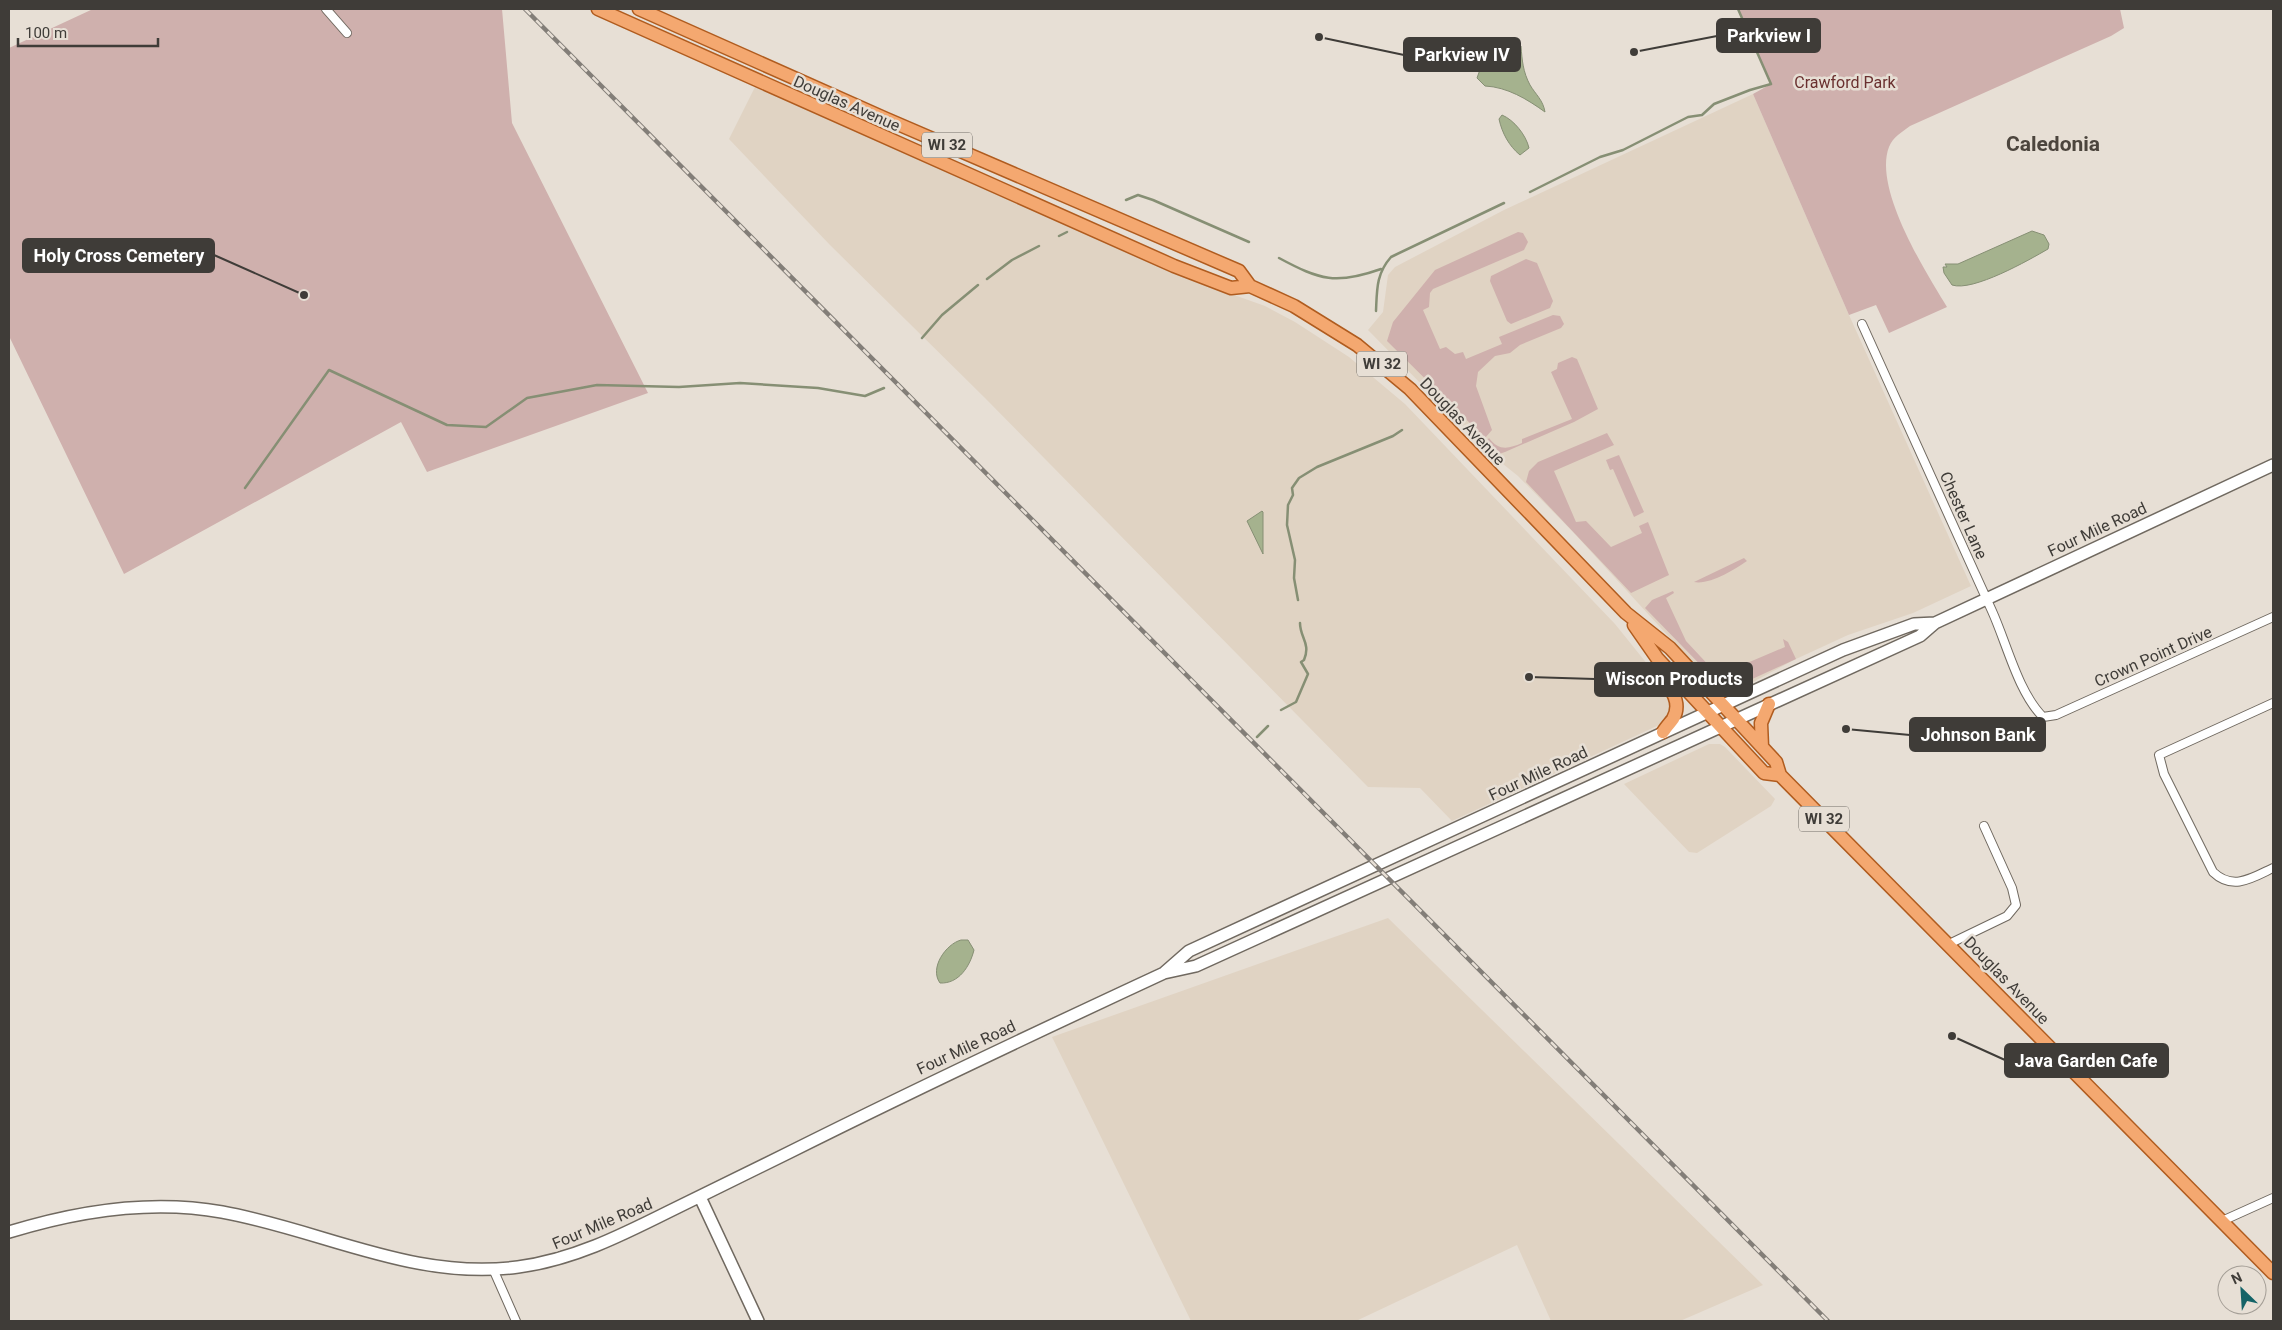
<svg xmlns="http://www.w3.org/2000/svg" width="2282" height="1330" viewBox="0 0 2282 1330" font-family="Roboto,sans-serif">
<style>
.built{fill:#e0d3c3}
.green{fill:#cfb0ad}
.water{fill:#a5b28e;stroke:#868f74}
.lines{fill:none;stroke-linecap:round;stroke-linejoin:round}
.stream{stroke:#868f74;stroke-width:2.5}
.street-casing{stroke:#706960;stroke-width:10}
.secondary-casing{stroke:#706960;stroke-width:14}
.primary-casing{stroke:#b05c1f;stroke-width:15}
.street{stroke:#fff;stroke-width:8}
.secondary{stroke:#fff;stroke-width:11}
.primary{stroke:#f4a870;stroke-width:12}
.rail-casing{stroke:#837e78;stroke-width:4.5}
.rail{stroke:#e7dfd5;stroke-width:2.5;stroke-dasharray:8;stroke-linecap:butt}
.labels{text-anchor:middle;stroke-width:5;stroke-linejoin:round;paint-order:stroke}
.shield{fill:#e7dfd5;stroke:#716d67;stroke-width:1}
.shield-label{font-size:15px;font-weight:bold;fill:#3f3c38}
.park-label{font-size:16px;fill:#6a302f;stroke:#e7dfd5}
.street-label{font-size:16px;fill:#3f3c38;stroke:#e7dfd5}
.district-label{font-size:21px;font-weight:bold;fill:#4c453d;stroke:#e7dfd5}
.leader{fill:none;stroke:#3f3c38;stroke-width:2}
.callout-dot{fill:#3f3c38;stroke:#e7dfd5;stroke-width:2}
.callout{fill:#3f3c38;stroke:#3f3c38;stroke-width:2}
.callout-label{font-size:18px;text-anchor:middle;font-weight:bold;fill:#fff}
</style>
<rect width="100%" height="100%" fill="#e7dfd5"/>
<path class="built" d="M755,87L1192,280L1265,306L1295,322L1349,357L1405,404L1615,624L1669,691L1673,708L1659,725L1452,821L1420,788L1368,787L984,397L830,245L729,139Z
M1753,94L1849,315L1971,586L1913,613L1848,635L1796,659L1738,690L1730,691L1714,686L1573,532L1518,476L1488,452L1368,330L1383,312L1388,275L1395,267L1504,210Z
M1709,744H1720L1725,747L1775,799L1771,806L1697,853L1689,852L1624,784Z
M1388,918L1763,1285L1680,1321H1551L1517,1245L1356,1321H1191L1052,1037Z"/>
<path class="green" d="M93,9H502L512,123L648,393L427,472L401,422L124,574L9,336V48Z
M1738,9H2120L2124,28L2111,36L1910,126C1902,132 1893,137 1889,147C1873,188 1925,271 1947,307L1889,333L1876,305L1849,315L1753,94L1771,84Z
M1518,232L1523,233L1528,242L1524,250L1433,289L1430,293L1429,307L1423,310L1440,349L1446,347L1455,354L1463,352L1466,359L1502,344L1499,337L1553,315L1560,316L1564,324L1561,328L1520,345L1510,353L1495,356L1478,372L1476,386L1492,430L1485,438L1387,341L1393,322L1435,270Z
M1526,259L1537,263L1553,301L1550,308L1511,324L1507,321L1490,281L1491,276Z
M1572,357L1577,359L1598,409L1574,422L1505,452L1499,454L1486,442L1489,438C1499,451 1508,449 1522,443V439L1572,419L1551,372L1557,369L1558,363Z
M1607,433L1614,445L1554,471L1576,522L1586,521L1611,547L1642,533L1639,526L1648,522L1669,575L1631,593L1526,482L1529,471L1538,462Z
M1619,455L1644,512L1634,517L1613,469L1610,470L1606,460Z
M1744,558L1747,561C1734,570 1710,585 1694,582Z
M1673,591L1674,593L1666,598L1686,641L1714,671L1722,664L1726,672L1785,647L1783,639L1788,642L1796,659L1737,686L1720,685L1645,608L1652,600Z"/>
<path class="water" d="M1513,39L1521,46C1522,60 1523,72 1530,85C1536,95 1543,100 1545,112C1527,99 1507,87 1485,86L1477,78L1486,53Z
M1502,115C1514,120 1526,135 1529,148L1520,155C1509,146 1502,133 1499,119Z
M2032,231L2044,235L2049,244L2048,249C2029,260 1973,292 1952,285L1944,273L1943,267H1947L1945,264H1958Z
M1262,511L1263,512V554L1247,521Z
M961,940H968L974,950C970,966 959,984 940,983C929,968 946,944 961,940Z"/>
<g class="lines">
<path class="stream" d="M1530,192L1600,157L1623,150L1688,117L1702,115L1714,104L1750,90L1771,84L1738,9
M1126,200L1138,195L1153,200L1249,242
M1059,236L1067,232
M1279,258C1320,280 1336,285 1381,269
M987,279L1012,260L1039,246
M1376,311C1377,290 1376,274 1391,257L1504,203
M922,338L942,315L978,285
M245,488L329,370L447,425L486,427L527,398L597,385L679,387L740,383L818,388L865,396L884,388
M1298,600L1294,578L1295,560L1287,525L1288,505L1293,495L1292,488L1299,478L1317,467L1393,436L1402,430
M1281,710L1296,702L1308,674L1301,662L1304,660C1311,643 1300,638 1300,623
M1257,737L1268,726"/>
<g class="street-casing">
<path id="street" d="M326,9L347,33
M1862,324C1906,419 1949,515 1992,611C2007,644 2018,692 2043,717L2056,715L2273,617
M2273,703L2159,755L2164,774L2213,872C2233,891 2252,878 2273,868
M1949,944L2007,916L2016,905L2012,888L1984,826
M2222,1221L2273,1198
M493,1269L516,1321"/>
</g>
<g class="secondary-casing">
<path id="secondary" d="M1165,972L1189,951L1843,650L1914,624L1935,623
M700,1197L758,1321
M9,1232C77,1211 151,1199 222,1212C322,1230 414,1281 518,1267C572,1260 620,1236 668,1212C709,1192 750,1172 790,1152C914,1090 1039,1031 1164,973L1196,966L1920,636L1935,623L2273,465"/>
</g>
<g class="primary-casing">
<path id="primary" d="M598,9L1174,266L1231,288L1250,286
M639,9L884,118L1239,271L1250,286L1294,306L1357,345L1410,389L1626,613L1670,648L1776,762L1780,775L2273,1273
M1634,625L1657,658L1764,773L1780,775
M1662,664L1661,678C1672,689 1682,703 1673,719C1670,723 1666,727 1663,732
M1762,747L1761,723L1769,704"/>
</g>
<use href="#street" class="street"/>
<use href="#secondary" class="secondary"/>
<use href="#primary" class="primary"/>
<g class="rail-casing">
<path id="rail" d="M525,9L1828,1321"/>
</g>
<use href="#rail" class="rail"/>
</g>
<g class="labels">
<g class="shield">
<rect x="922" y="132.5" width="50" height="25" rx="4"/>
<rect x="1357" y="351.5" width="50" height="25" rx="4"/>
<rect x="1799" y="806.5" width="50" height="25" rx="4"/>
</g>
<g class="shield-label">
<text x="947" y="150">WI 32</text>
<text x="1382" y="369">WI 32</text>
<text x="1824" y="824">WI 32</text>
</g>
<g class="park-label">
<text x="1845" y="88">Crawford Park</text>
</g>
<g class="street-label">
<text transform="translate(847 103) rotate(24)" y="6">Douglas Avenue</text>
<text transform="translate(1463 421) rotate(46)" y="6">Douglas Avenue</text>
<text transform="translate(1964 515) rotate(66)" y="6">Chester Lane</text>
<text transform="translate(2097 529) rotate(-25)" y="6">Four Mile Road</text>
<text transform="translate(2153 656) rotate(-24)" y="6">Crown Point Drive</text>
<text transform="translate(1538 773) rotate(-25)" y="6">Four Mile Road</text>
<text transform="translate(2007 980) rotate(46)" y="6">Douglas Avenue</text>
<text transform="translate(966 1047) rotate(-25)" y="6">Four Mile Road</text>
<text transform="translate(602 1223) rotate(-23)" y="6">Four Mile Road</text>
</g>
<g class="district-label">
<text x="2053" y="151">Caledonia</text>
</g>
</g>
<path class="leader" d="M1634 52L1717 36M1319 37L1404 55M304 295L214 255M1529 677L1595 679M1846 729L1910 735M1952 1036L2005 1060"/>
<g class="callout-dot">
<circle cx="1634" cy="52" r="5"/>
<circle cx="1319" cy="37" r="5"/>
<circle cx="304" cy="295" r="5"/>
<circle cx="1529" cy="677" r="5"/>
<circle cx="1846" cy="729" r="5"/>
<circle cx="1952" cy="1036" r="5"/>
</g>
<g class="callout">
<rect x="1717" y="19" width="103" height="33" rx="5"/>
<rect x="1404" y="38" width="116" height="33" rx="5"/>
<rect x="23" y="239" width="191" height="33" rx="5"/>
<rect x="1595" y="663" width="157" height="33" rx="5"/>
<rect x="1910" y="718" width="135" height="33" rx="5"/>
<rect x="2005" y="1044" width="163" height="33" rx="5"/>
</g>
<g class="callout-label">
<text x="1769" y="42">Parkview I</text>
<text x="1462" y="61">Parkview IV</text>
<text x="119" y="262">Holy Cross Cemetery</text>
<text x="1674" y="685">Wiscon Products</text>
<text x="1978" y="741">Johnson Bank</text>
<text x="2086" y="1067">Java Garden Cafe</text>
</g>
<rect width="2282" height="1330" fill="none" stroke="#3f3c38" stroke-width="20"/>
<g transform="translate(2242 1290) rotate(335)"><circle r="24" fill="#e7dfd5" stroke="#a49e96"/>
<path d="M0-4L9 19L0 12L-9 19Z" fill="#146367"/>
<text y="-8" font-size="14" font-weight="bold" text-anchor="middle" fill="#3f3c38">N</text>
</g>
<path d="M18 38v8h140v-8" fill="none" stroke="#3f3c38" stroke-width="2.5"/>
<text x="25" y="38" font-size="15" fill="#3f3c38" stroke="#e7dfd5" stroke-width="4" paint-order="stroke">100 m</text>
</svg>
